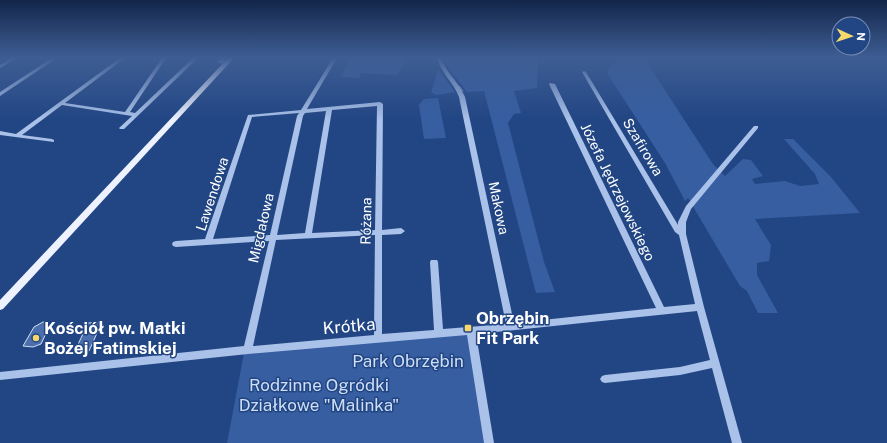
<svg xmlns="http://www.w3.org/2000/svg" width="887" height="443" viewBox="0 0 887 443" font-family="'Public Sans',sans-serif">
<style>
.green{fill:#365ea1}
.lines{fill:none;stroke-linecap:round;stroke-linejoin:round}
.stream{stroke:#9ebcea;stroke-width:1}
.building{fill:#4b6fac;stroke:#cedef7}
.minor{fill:#aac2e9;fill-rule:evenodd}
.major{fill:#edf2fe;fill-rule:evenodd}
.poi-dot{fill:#f5d76c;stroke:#224684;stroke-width:1.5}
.labels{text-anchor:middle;stroke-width:3;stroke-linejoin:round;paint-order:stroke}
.street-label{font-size:14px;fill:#fff;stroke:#224684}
.near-poi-label{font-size:17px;font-weight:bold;fill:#fff;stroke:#224684;text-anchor:start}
.near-street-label{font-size:17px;fill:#fff;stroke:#224684}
.near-park-label{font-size:17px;fill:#cedef7;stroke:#224684}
</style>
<rect width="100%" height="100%" fill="#224684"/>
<path class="green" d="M351,58H406L397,75L361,73L359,78L341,77Z
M444,58H538L537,88L514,91L521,113L514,114L508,123L544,262L555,292L536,293L484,91L467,92L443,60Z
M637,58H644L713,164L725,176L743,159L751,160L763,176L752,179L755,184L785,181L800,186L819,184L815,174L784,139H793L831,177L860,213L755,219L771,245L769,261L757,263V275L778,313H758L747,291L740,286L688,198L685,201L665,163L607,73L612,64L624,59L638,60Z
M438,69L455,92L436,95L431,92Z
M438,98L446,138L424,139L419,105L424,99Z
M471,333L488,443H227L244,353Z"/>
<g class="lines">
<path class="stream" d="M459,86L463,91"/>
</g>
<path class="building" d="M43,322H46L48,324L47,326L50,325L41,344L33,347L23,346L34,327Z
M102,322L89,351L74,353L88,323Z"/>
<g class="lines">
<path class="minor" d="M12,58H17L0,68V65Z
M52,58H57L0,96V92Z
M120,58H125L65,103L125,112L162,58H166L130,112L135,113L193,58H198L124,129H120L119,128L132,116L62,105L22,135L52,139L54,140V142L0,135V131L16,134Z
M221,58H226L224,61L229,62V64L218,63V62Z
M333,58H337L307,109L380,102L383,104L382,230L401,228L405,231L401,234L382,235V334L434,330L430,262L431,260H437L438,262L443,329L506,324L459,97C454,83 441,73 437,58H441C446,73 459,82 465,97L514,323L656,308L549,84L550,83L555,84L664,307L695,304L679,235L675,232L582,72L584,71L586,72L678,225V222L686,206L754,126H758V128L691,209L686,222V234L704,307L742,443H732L712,368L680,375L605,383L602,382L600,379L602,376L605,375L680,367L710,360L697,311L476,334L494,443H484L467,335L248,354L0,380V372L244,346L269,241L176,247L173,246L172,244L173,242L176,241L205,239L248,115L301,110ZM377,106L375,230L312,233L332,110ZM326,111L305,233L277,235L303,116L305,113ZM299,113L297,116L270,235L213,239L252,117ZM375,235L374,335L253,346L276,240Z"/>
<path class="major" d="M228,58H234L3,309L0,310V300Z"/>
</g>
<linearGradient id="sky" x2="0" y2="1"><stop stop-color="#132649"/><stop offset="0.48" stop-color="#3e5d94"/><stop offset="1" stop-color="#3e5d94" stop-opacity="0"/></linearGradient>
<rect width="887" height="120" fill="url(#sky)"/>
<g class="poi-dot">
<rect x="464" y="324" width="8" height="8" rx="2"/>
<circle cx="36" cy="338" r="4"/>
</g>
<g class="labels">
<g class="street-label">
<text transform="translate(643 147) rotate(59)" y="5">Szafirowa</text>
<text transform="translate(618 192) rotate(64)" y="5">Józefa Jędrzejowskiego</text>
<text transform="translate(212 194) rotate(-72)" y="5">Lawendowa</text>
<text transform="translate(499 208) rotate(78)" y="5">Makowa</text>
<text transform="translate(366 221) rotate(-89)" y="5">Różana</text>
<text transform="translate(261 228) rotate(-77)" y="5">Migdałowa</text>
</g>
<g class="near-poi-label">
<text x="476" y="324">Obrzębin<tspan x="476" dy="20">Fit Park</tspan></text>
<text x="44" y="334">Kościół pw. Matki<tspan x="44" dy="20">Bożej Fatimskiej</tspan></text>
</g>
<g class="near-street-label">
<text transform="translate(349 326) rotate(-5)" y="6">Krótka</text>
</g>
<g class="near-park-label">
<text x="408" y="367">Park Obrzębin</text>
<text x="319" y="391">Rodzinne Ogródki<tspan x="319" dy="20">Działkowe "Malinka"</tspan></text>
</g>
</g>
<g transform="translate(851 36) rotate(93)"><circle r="19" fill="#224684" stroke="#7a90b5"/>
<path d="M0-3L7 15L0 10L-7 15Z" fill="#f5d76c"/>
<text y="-6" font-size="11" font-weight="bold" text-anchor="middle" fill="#ffffff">N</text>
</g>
</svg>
